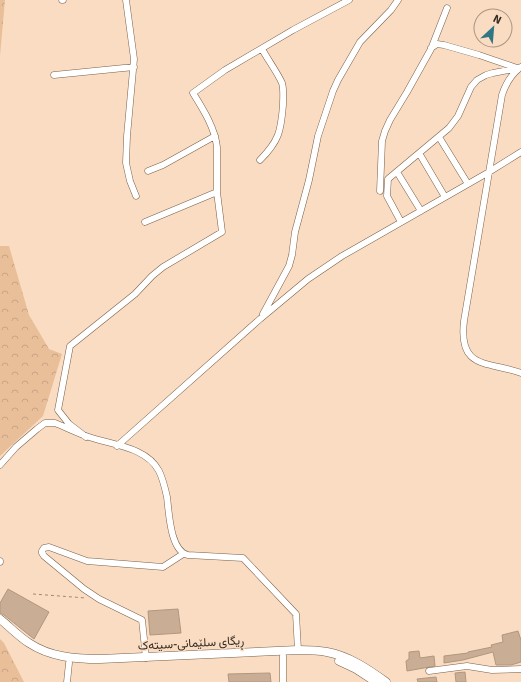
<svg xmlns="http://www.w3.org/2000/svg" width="521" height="682" viewBox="0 0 521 682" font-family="Signika,Vazirmatn,sans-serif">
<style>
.forest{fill:url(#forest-crowns)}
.building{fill:#c9ad95;stroke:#b2977f}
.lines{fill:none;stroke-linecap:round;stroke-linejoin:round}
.minor-casing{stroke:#796049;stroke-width:7}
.major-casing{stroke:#796049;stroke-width:9}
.path{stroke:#9f8a78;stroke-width:1;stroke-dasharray:3 3;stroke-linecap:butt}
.minor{stroke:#fff;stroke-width:6}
.major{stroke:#fff;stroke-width:8}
.labels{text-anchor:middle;stroke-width:3;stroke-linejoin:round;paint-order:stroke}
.street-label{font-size:12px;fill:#372c22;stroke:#f9dcc2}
</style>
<defs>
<pattern id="forest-crowns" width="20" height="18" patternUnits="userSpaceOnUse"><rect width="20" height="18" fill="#e9bf99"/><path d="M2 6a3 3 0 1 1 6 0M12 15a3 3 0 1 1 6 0" fill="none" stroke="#c8a484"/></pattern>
</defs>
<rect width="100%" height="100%" fill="#f9dcc2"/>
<path class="forest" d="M0,0H5L0,56Z
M0,246H9L29,315L49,349L62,354L43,416L0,456Z
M0,639L4,643L24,682H0Z"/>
<path class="building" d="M8,589L49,612L34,639L4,615L0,613V603Z
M178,609L181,633L150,635L148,611Z
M518,631L521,640V662L511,665H496L493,652L463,660L444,663V656L468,653V652L492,647L491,645L503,642L502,635Z
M419,651L420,658L434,656L435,666L407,671L406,661L409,659V652Z
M465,672L466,682H456L455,673Z
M270,673L271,682H229L228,674Z
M436,677L437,682H418L417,679Z"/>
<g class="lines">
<g class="minor-casing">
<path id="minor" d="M62,0H63
M126,0L134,59L127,136L126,163L130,181L136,196
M431,48L437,44L444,45L479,55L517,68
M521,67C511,74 506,83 502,95L464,321C458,370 488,361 521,373
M54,75L134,67
M439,137L468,184
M419,153L445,197
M260,160C279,141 281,131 283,105C283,98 284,90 282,83C277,72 268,60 262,49
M148,171L163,165L215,136
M397,172L421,211
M380,191L382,141L385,131L390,120L407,92L431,49L447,8
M145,222L217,192
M401,222L387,196L388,179L449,128L458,116L471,87L477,80L486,75L493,73L519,68
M263,314L289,266L292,255L295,232L309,180L318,136L333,91L338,80L360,42L391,10L398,0
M86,437L69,424L58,410L70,346L135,294L152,276L163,267L222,232L217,192V147C215,128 203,109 193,93L225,70L293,30L349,0
M117,446L260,319L308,279L342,256L489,172L521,152
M0,465L16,447L37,429L45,423H55C65,427 75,432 86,436C110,445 146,446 159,471C163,479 165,488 167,497C169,512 170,551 188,555L243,558L296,614L298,650
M0,561V562
M283,656V682
M146,658L142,620L99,599L84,589L44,556L42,553V551L44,548L49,547L87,561L163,567L183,554
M429,671L467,666L492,670L521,669
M67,682L69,663"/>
</g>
<g class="major-casing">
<path id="major" d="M0,619C10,627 18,636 29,643C50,657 75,659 100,659L298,650C308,650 317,650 327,652C349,656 368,669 386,682
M339,661L356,669L376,682"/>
</g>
<path class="path" d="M33,594L86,598"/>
<use href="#minor" class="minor"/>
<use href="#major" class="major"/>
</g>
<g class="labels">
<g class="street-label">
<text transform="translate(191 643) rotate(-3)" y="4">ڕیگای سلێمانی-سیتەک</text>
</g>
</g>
<g transform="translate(493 28) rotate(26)"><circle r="19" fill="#f9dcc2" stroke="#ab9682"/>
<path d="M0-3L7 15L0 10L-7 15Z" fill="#307684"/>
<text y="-6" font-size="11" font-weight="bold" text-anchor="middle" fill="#372c22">N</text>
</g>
</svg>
